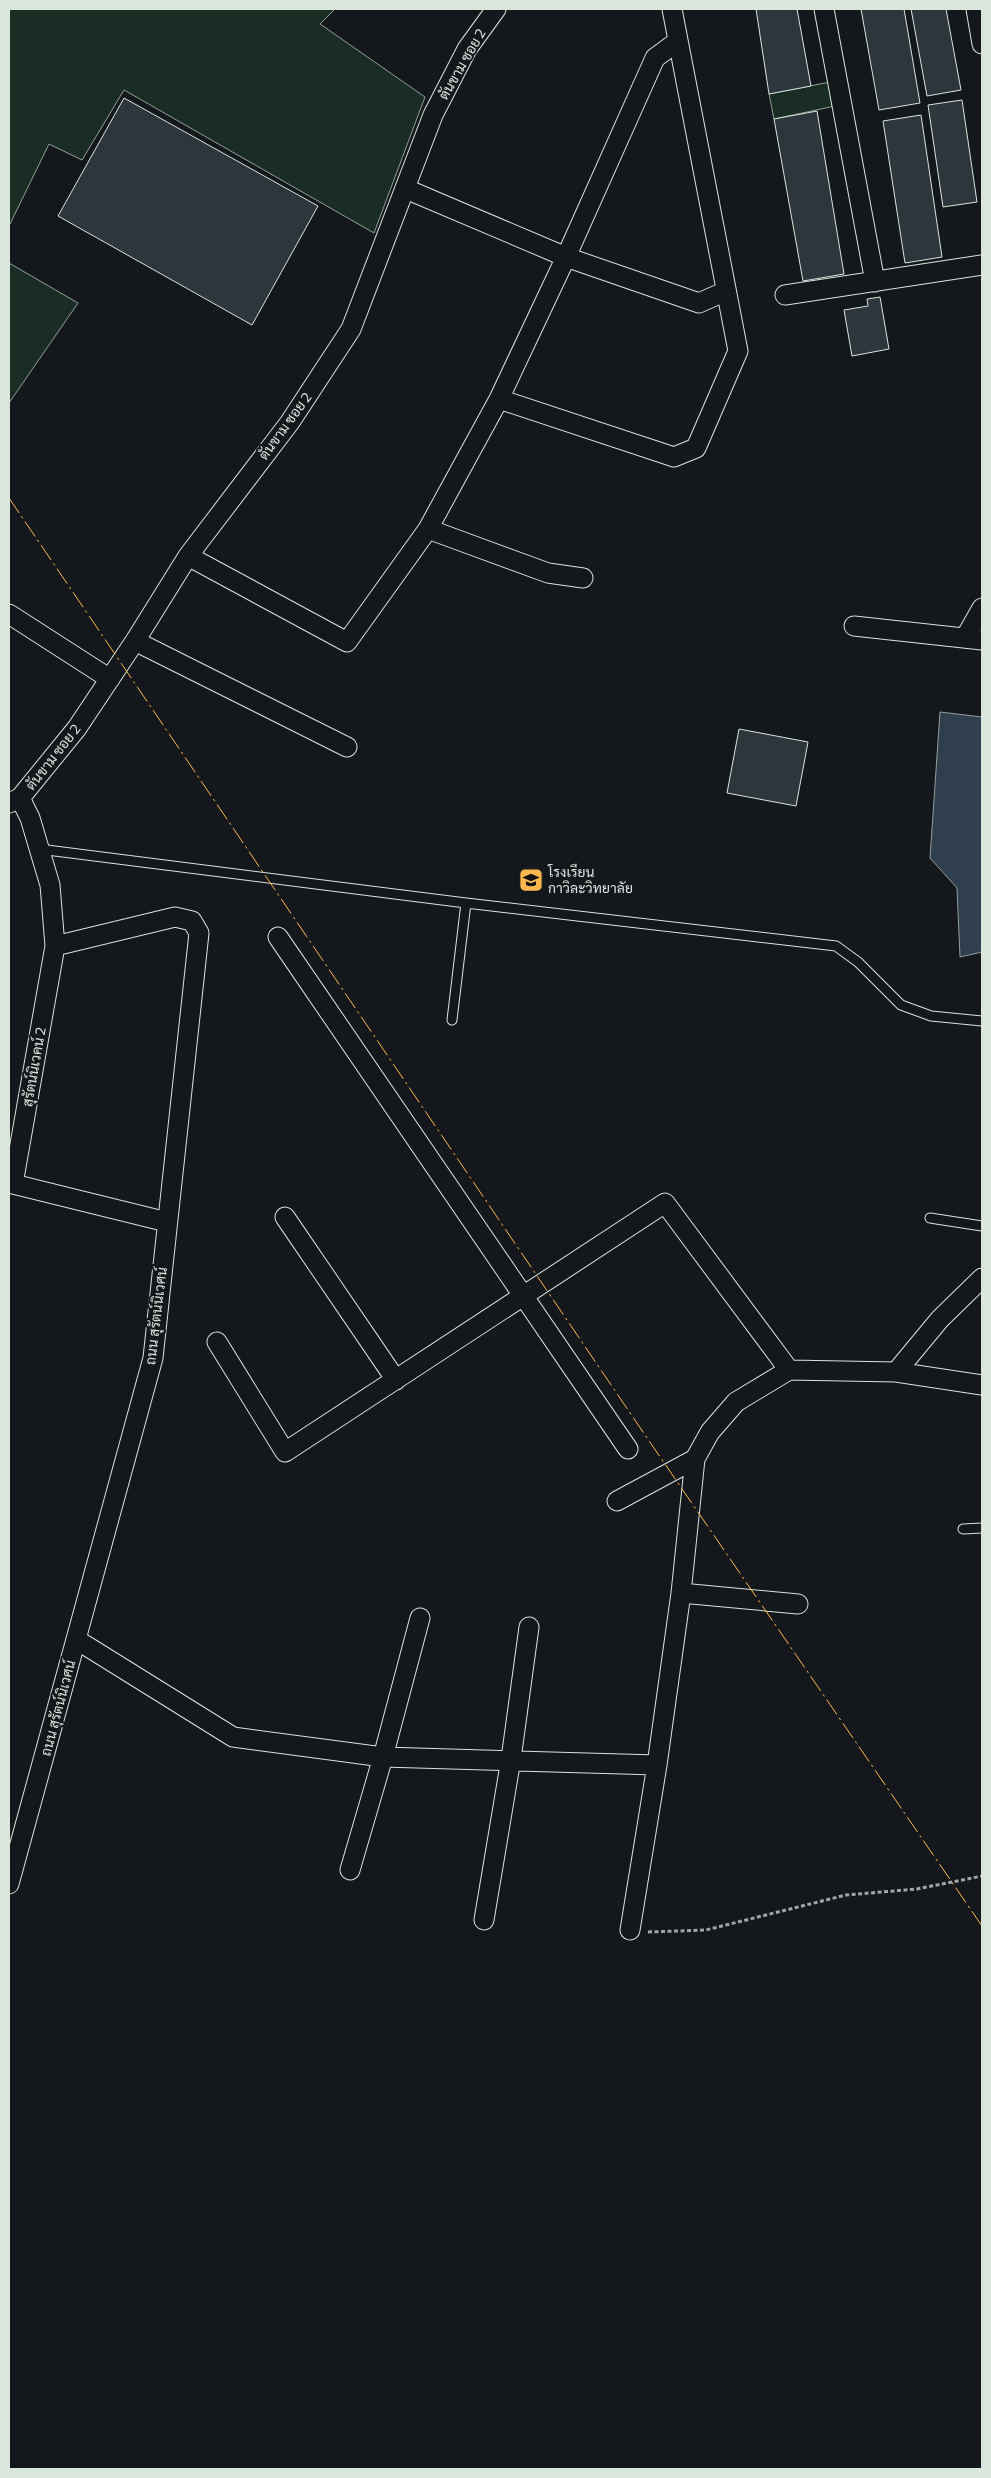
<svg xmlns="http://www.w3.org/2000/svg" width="991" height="2478" viewBox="0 0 991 2478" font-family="Commissioner,Sarabun,sans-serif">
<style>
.green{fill:#1a2d24;stroke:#939e99}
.water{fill:#2f3f4d;stroke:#939e99}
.building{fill:#2c363c;stroke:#d8e6dc}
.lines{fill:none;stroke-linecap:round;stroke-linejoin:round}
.lane-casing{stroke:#d8e6dc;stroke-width:11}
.street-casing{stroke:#d8e6dc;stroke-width:21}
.path{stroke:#9da8a2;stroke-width:3;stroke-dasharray:4 2.5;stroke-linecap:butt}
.lane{stroke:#14181c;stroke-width:9}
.street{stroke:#14181c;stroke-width:19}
.power{stroke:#ffb74d;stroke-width:1;stroke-dasharray:18 4 2.5 4;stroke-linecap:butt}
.labels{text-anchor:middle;stroke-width:4;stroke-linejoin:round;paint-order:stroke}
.street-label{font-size:14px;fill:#d8e6dc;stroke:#14181c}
.poi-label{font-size:14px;fill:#d8e6dc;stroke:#14181c;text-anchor:start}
</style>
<rect width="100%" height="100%" fill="#14181c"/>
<path class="green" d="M9,9H335L320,24L425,97L374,233L124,90L82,160L49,144L9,226Z
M830,82L835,106L774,119L769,94Z
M9,263L78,303L9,403Z"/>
<path class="water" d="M940,712L982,717V952L960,957L957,888L930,858Z"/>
<path class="building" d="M756,9H797L811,86L769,94Z
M861,9H904L920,103L879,110Z
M911,9H946L961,90L927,96Z
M124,98L318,206L252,325L58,216Z
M962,100L977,202L943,207L928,105Z
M817,111L844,274L803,281L774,119Z
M921,115L942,257L905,263L883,121Z
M880,297L889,349L852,356L844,310L868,306L867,299Z
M739,729L808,742L796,806L727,793Z"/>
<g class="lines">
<g class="lane-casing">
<path id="lane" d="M39,849L466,903L836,946L858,962L901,1005L931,1016L982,1021
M452,1020L466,903
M930,1218L982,1226
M963,1529L982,1528"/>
</g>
<g class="street-casing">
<path id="street" d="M824,9L875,282
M976,9L982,44
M406,189L566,257L699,303L726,291
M785,295L982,265
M499,399L674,457L696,448L738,351L672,9
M428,529L548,573L583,578
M188,556L347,642L428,529L499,399L566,257L655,58L678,41
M9,614L110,679
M854,626L982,640
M965,638L982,608
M135,641L347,747
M20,798L30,818L50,885L55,946L13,1184L167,1222
M9,803L20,798L77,728L135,641L188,556L290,422L351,329L433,115L467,49L496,9
M278,937L628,1449
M285,1217L396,1380
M217,1342L285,1452L665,1203L789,1370
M896,1372L982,1385
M617,1501L695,1459
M681,1593L798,1604
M77,1640L233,1737L383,1757L657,1765
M350,1870L383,1757L420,1618
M9,1884L153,1358L199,933L192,921L175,917L55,946
M484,1920L511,1759L529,1627
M630,1930L657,1765L681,1593L695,1459L710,1432L736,1402L789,1370L896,1372L940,1319L982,1278"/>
</g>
<path class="path" d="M648,1932L706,1930L846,1895L917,1889L982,1876"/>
<use href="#lane" class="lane"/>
<use href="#street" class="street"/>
<path class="power" d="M9,498L643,1432L982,1926"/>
</g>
<defs>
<g id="school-square" transform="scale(1.25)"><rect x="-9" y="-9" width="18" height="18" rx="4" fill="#ffb74d" stroke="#14181c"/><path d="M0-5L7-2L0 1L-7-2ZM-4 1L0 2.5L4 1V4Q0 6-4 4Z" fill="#111"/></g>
</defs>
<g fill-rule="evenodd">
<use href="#school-square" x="531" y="880"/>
</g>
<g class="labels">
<g class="street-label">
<text transform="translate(462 64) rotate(-60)" y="5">ตันขาม ซอย 2</text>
<text transform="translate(285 426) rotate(-54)" y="5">ตันขาม ซอย 2</text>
<text transform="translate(53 757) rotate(-52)" y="5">ตันขาม ซอย 2</text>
<text transform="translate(34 1067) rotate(-80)" y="5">สุรัตน์นิเวคน์ 2</text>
<text transform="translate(156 1316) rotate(-83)" y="5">ถนน สุรัตน์นิเวศน์</text>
<text transform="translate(58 1708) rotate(-75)" y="5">ถนน สุรัตน์นิเวศน์</text>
</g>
<g class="poi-label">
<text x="548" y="877">โรงเรียน<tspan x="548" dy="16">กาวิละวิทยาลัย</tspan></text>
</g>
</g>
<rect width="991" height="2478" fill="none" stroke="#d8e6dc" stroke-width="20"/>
</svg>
